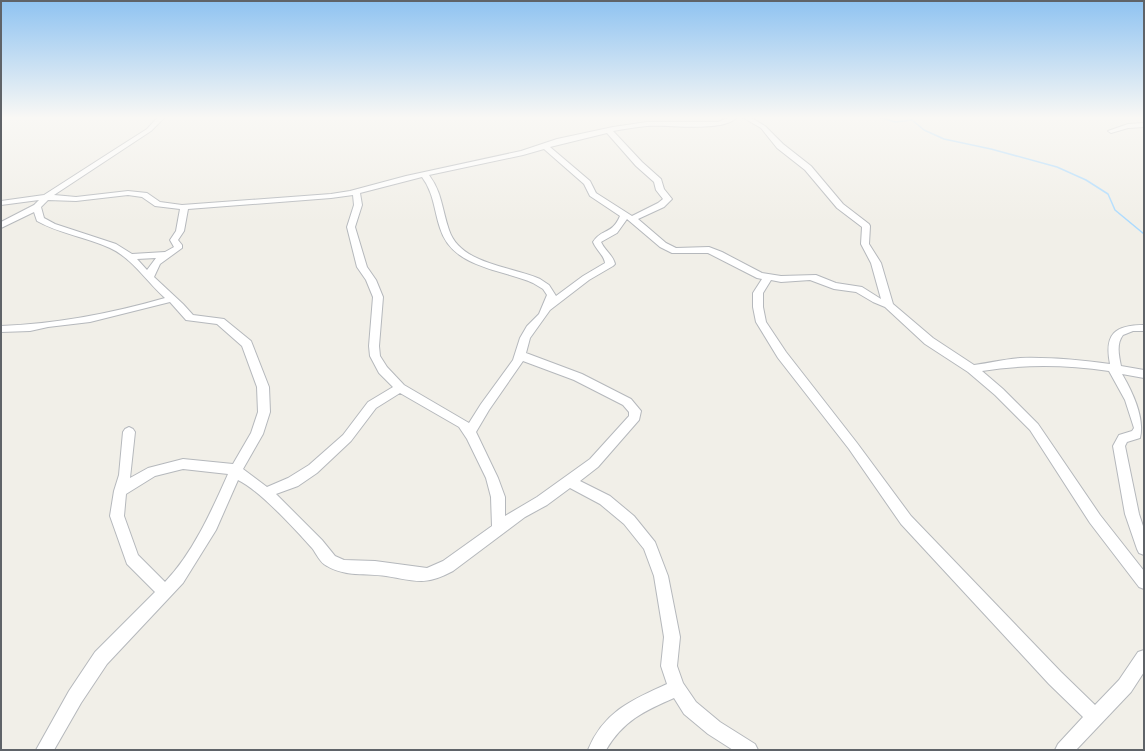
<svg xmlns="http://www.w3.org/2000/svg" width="1145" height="751" viewBox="0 0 1145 751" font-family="Roboto,sans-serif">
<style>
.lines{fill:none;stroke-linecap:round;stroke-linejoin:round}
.stream{stroke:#aadaff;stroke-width:1.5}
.minor-casing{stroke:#b5b8bc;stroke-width:2}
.minor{fill:#fff;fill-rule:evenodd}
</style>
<rect width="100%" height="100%" fill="#f1efe8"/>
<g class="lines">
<path class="stream" d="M879,117L895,122L912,120L924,130L944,139L991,149L1057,167L1086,180L1108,194L1115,210L1144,234"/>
<g class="minor-casing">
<path id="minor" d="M158,117H165L151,131L54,195L76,197L128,191L147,193L160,202L182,205L331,194L350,191L406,176L521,151L557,139L613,127L647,122H718L730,117H737C724,133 667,124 647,126C635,127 624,129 613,131L642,162L661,179L664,189L672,199L664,207L638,219L666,243L676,248L709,247L722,252L762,273L781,276L816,275L836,283L862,287L881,299L871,263L861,244L862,227L837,208L805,170L777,148L761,128L742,117H750L765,126L783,144L811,166L843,204L869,224L870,226L869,244L881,263L893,304L933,338L974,365C989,363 1004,359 1020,358C1050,357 1080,360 1110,364C1104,334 1115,325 1144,325V331H1133L1123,335C1116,344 1119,356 1121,366L1144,370V378L1122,374C1132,391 1145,418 1140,438L1127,442L1125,446L1139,514L1144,529V555L1139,553L1137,549L1125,514L1113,446L1119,435L1132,431L1134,428L1125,400L1109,371C1065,365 1027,364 982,371L1003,389L1038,424L1100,515L1144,571V589L1139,587L1090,523L1030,430L995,395L968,372L925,344L885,307L873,302L856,292L834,289L810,280L781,282L771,280L763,293V307L766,322L786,352L857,443L911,516L1061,672L1095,705L1119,680L1138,652L1144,650V672L1131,692L1076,750H1055L1058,744L1083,717L1049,684L901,524L849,449L778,358L756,322L753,307V293L762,279L757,278L708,253H672L660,247L627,219L617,233L601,242C605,251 613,255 615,264L613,266L589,280L550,310L530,338L526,353L582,374L631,399L641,411L639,420L598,467L580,481L610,496L634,516L655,542L668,576L680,637L677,666L683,683L696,702L720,722L755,744L758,750H733L708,734L684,714L674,698C644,711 623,721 606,750H588C604,711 632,700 667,684L661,666L664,637L654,576L644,549L624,524L600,504L570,488L547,505L525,517L453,571C425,586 416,581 386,576C366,573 345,577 327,566C320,563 316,553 312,548C295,529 259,490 238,480L216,530L183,583L107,664L81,703L54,750H36L69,691L95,652L155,592L127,564L110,516L114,491L119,475L123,432L125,429L129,427L133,429L135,432L130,478L148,468L183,459L233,464L251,433L258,412L257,387L242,346L217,324L186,320L170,302L90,322L48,327L30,331L1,332V326C55,324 113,313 165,298C147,282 132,258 110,248C86,237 60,234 37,221L34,212L1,228V222L34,205L39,200L1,205V201L44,195L114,150L147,129ZM607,133L636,166L654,182L656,190L663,199L658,203L632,216L596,193L590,181L550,147ZM544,149L584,184L590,196L620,216C612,235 602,228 593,242C596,250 604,255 605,263L583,276L556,296L549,285L540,279C510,266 460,264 449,230C442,210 442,192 429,175L523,155ZM422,177C434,193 434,210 440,228C452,268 501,269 533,283L543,289L547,295L539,314L527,326L520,338L513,360L481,404L469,423L404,385L387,367L380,356L379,346L383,297L376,280L367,267L355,227L362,205L360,193ZM128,195L142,197L155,206L180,209L176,231L170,240L174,247L165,252L132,254L116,244L55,224L44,218L41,207L48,200L76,201ZM353,195L354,205L347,227L357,267L366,280L373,297L369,346L370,356L379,373L393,387L368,402L343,435L309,465L288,478L267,487L243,469L263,434L270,412L269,387L251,341L224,319L193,315L183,304L154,277L160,264L182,248V245L178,240L184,231L188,209L331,198ZM156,258L147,270L137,259ZM523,361L574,380L623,405L629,412V416L590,459L537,497L505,516V497L498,478L476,432L489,410ZM400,393L459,427L467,439L486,478L491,497L492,526L443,561L427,568L375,561L344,560L335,556L322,540L276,494L298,486L317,473L351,441L376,408ZM183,469L228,474C212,510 193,553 165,582L138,555L124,516L126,494L155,476Z
M1144,123V127L1128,128L1111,133L1108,131L1128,124Z"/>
</g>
<use href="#minor" class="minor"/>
</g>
<linearGradient id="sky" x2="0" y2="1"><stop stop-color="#8fc3f1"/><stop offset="0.53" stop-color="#f9f8f5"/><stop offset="1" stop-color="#f9f8f5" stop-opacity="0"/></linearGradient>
<rect width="1145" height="222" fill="url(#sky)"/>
<rect width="1145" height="751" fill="none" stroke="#5f6368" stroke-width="4"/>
</svg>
